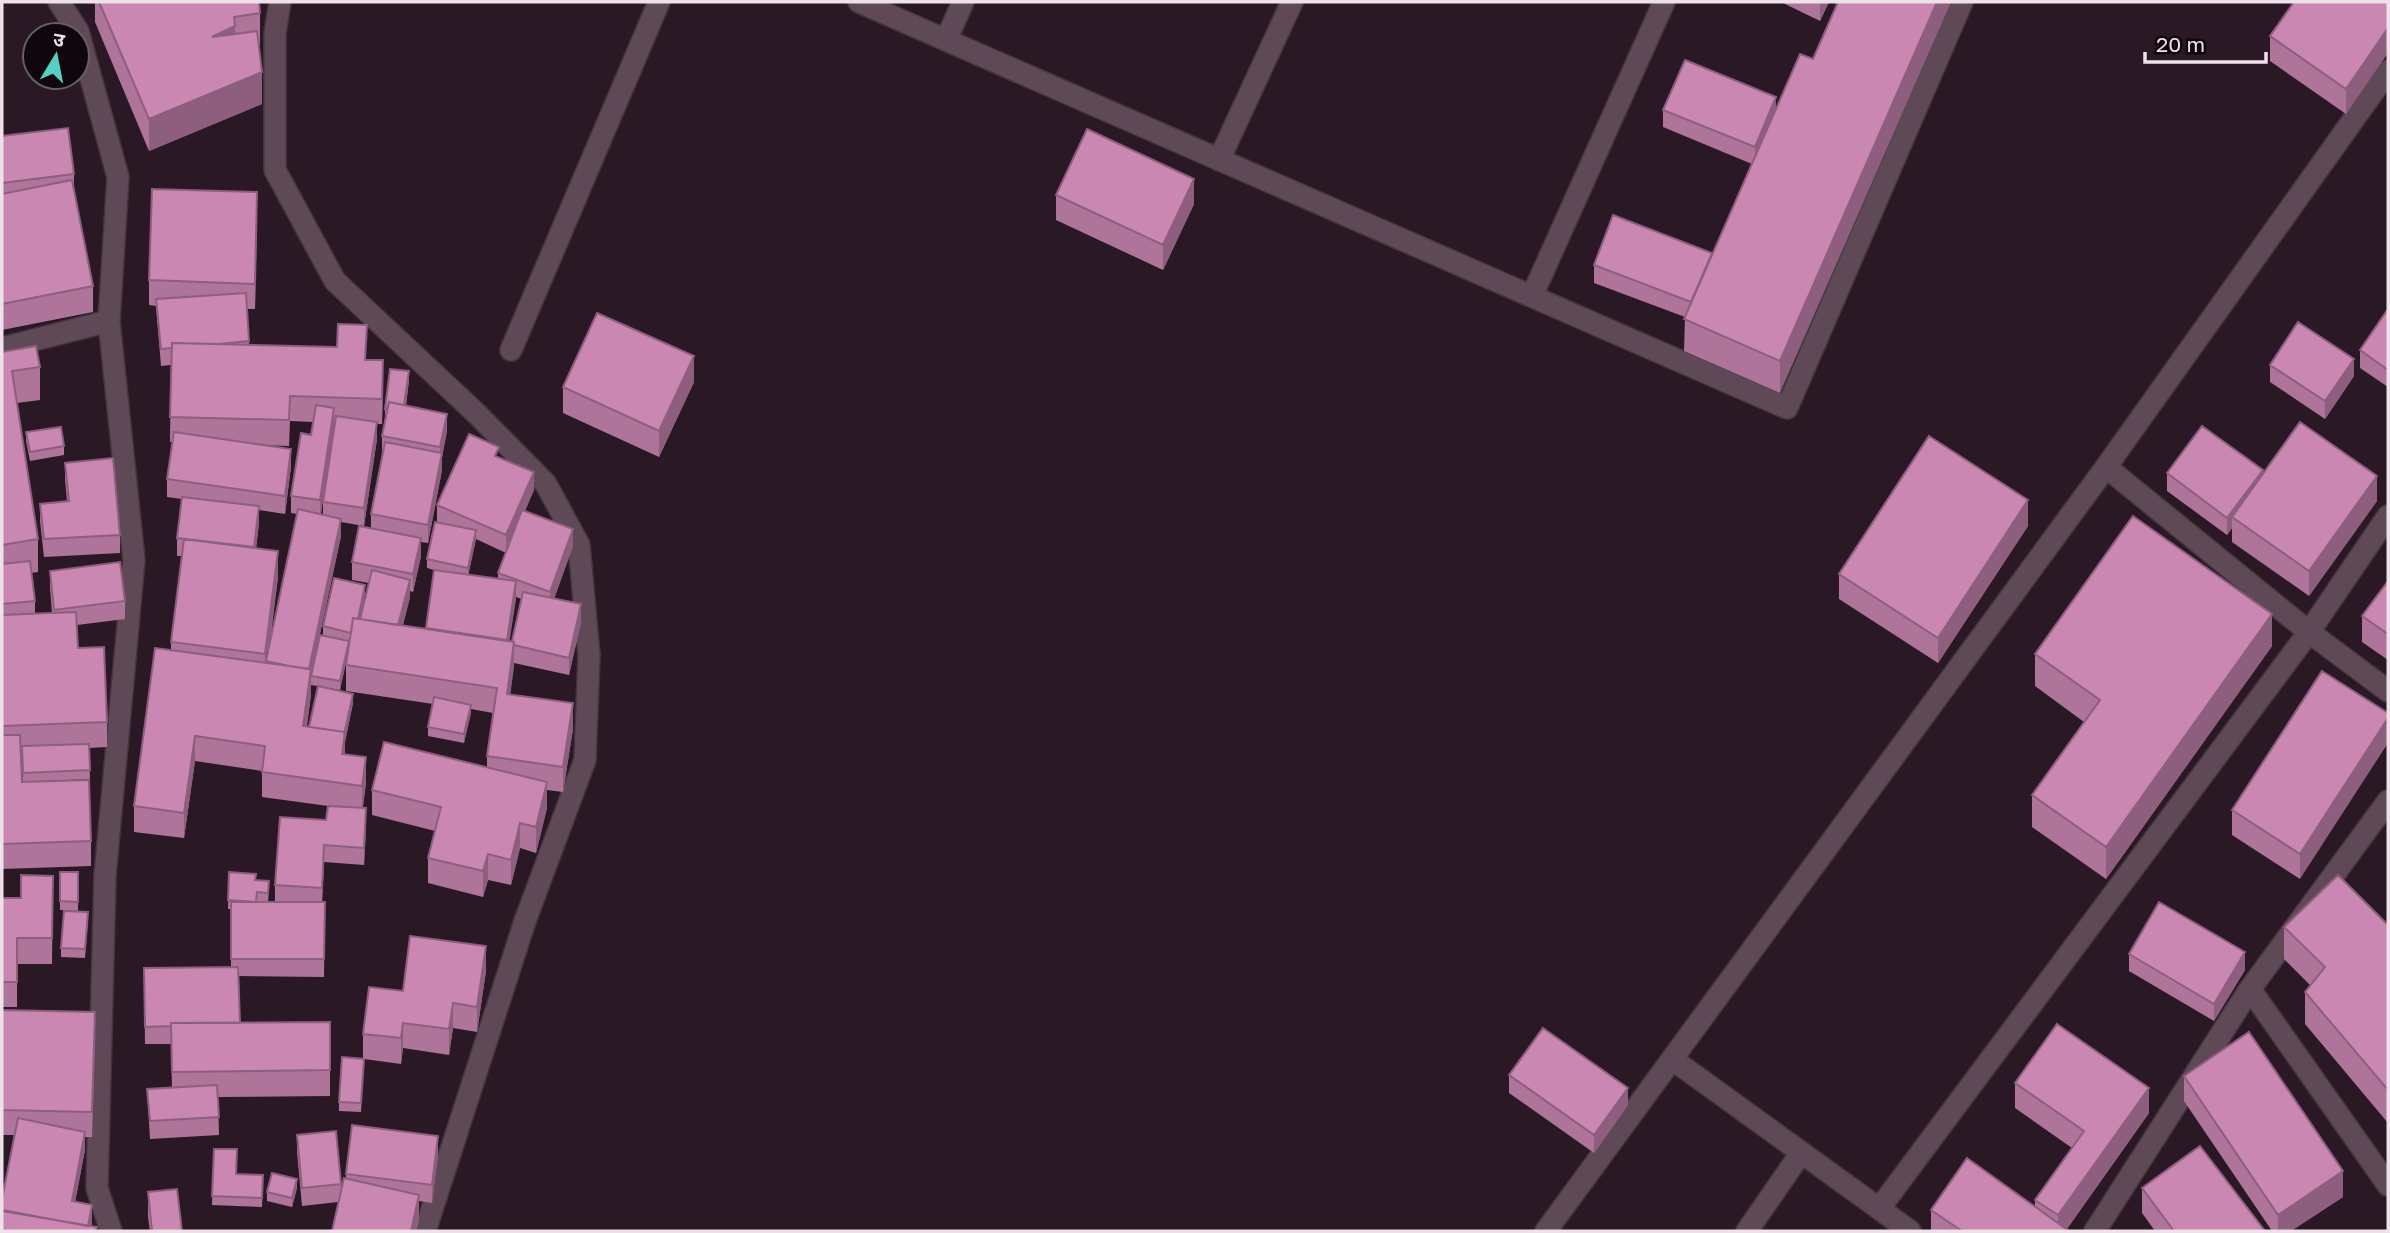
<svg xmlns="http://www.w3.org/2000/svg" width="2390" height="1233" viewBox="0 0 2390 1233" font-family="'Golos Text','Noto Sans Devanagari',sans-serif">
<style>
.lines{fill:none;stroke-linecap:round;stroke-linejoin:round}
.minor-casing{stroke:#43353e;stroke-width:24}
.minor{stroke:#604957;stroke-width:21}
.wall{fill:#ae7499;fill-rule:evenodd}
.shaded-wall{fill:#8d5e7d}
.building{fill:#ca87b2;stroke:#8d5e7d;stroke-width:2}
</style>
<rect width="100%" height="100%" fill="#2b1825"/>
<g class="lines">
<g class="minor-casing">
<path id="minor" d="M59,2L78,31L118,177L109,321L134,560L105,876L97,1188L111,1231
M280,2L275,33V170L335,281L477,414L546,484L579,545L589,655L585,760L525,921L425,1231
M859,2L1787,408L1962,2
M946,40L963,2
M1219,160L1292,2
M1532,296L1664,2
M2,348L109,321
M511,350L659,2
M2106,467L2309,632L2388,691
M2388,801L2250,989L2388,1185
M1672,1059L1910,1231
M1879,1209L2309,632L2388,516
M1546,1231L2106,467L2388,71
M1747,1231L1801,1153
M2095,1231L2250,989"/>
</g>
<use href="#minor" class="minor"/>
</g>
<path class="wall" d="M95,2H259L260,13V45L258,46L262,104L149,151L95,22Z
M1781,2H1829L1820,21Z
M2388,2L2346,114L2270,61V36Z
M1800,54L1780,393L1684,351L1685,317L1594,283V265L1712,256L1752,164L1663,127V110H1776Z
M2,136L74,174V192L93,286V312L2,330Z
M1056,195L1194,204L1163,270L1056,220Z
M257,217L255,309H247L249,345L366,360L383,386L382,424H377V439L364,526L341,522V536L311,676V695L307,726L309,727L353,703L345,742V754L366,783L363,807L366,825L364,865L324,862L322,902H325L324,977L239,976L240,1023L330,1022V1096L218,1097L219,1135L150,1139L147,1089L172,1088L171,1044H145L144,968L231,967V909H228L229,872L256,880L269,890L268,902H257H275V885L326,820L328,806L262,797V771L195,761L184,838L134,832V806L171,650V642L182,556H177V538L182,499L167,497V479L172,442H170L171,365L161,366L156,306L149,305V280ZM290,421L313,422L311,435L291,496V513L297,514L270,643L278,577L256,549L259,523V510L285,514L291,467L260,445L289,446ZM334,423H335L323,502V515L321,514Z
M2388,309V387L2360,368V350Z
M2,352L40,367V400L17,403L38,539V572L31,573L35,601V614L52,613L50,588V571L125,601V619L77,625L78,648L107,722V747L89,748L90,779L23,782L22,751H21L22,782L91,841V866L2,869Z
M2270,365L2354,376L2325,419L2270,382Z
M409,380L406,406L447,431L442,457V470L428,543L421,542V556L413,592L410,591V597L403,625L426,629L434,570L427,568V559L437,522V505L499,457L534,490L525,511L573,546L554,599L581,622L569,675L514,663L510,694L573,729L563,792L547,790V808L536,853L520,848L511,885L488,880L483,897L428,883V858L435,831L372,815V790L487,768V756L493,713L471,709L464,743L428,736V727L433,704L346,691V661L340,690L311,685V676L336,638L323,635V626L365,594L360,619L369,583L352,580V562L371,529V514L383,453H382V436L385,418V409ZM476,539L506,553L498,573V579L468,575ZM516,597L522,599L512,641H509Z
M694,382L659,457L563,413V387Z
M26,432L64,446V455L30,461L26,441Z
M65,463L120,535V553L44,557L40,521V504L67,501L65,480Z
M2167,473L2263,474L2377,501L2309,596L2232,542V528L2227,535L2167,491Z
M2028,526L1938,663L1839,599V574Z
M2388,581V660L2362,642V616Z
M2272,646L2106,879L2032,827V795L2084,722L2035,686V654Z
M2322,671L2300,879L2232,835V810Z
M60,872H78V911L60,910Z
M53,876L52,964H17V1007H2V898H21Z
M88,921L85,958L61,957V948Z
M2388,925V1123L2305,1024V992L2310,985L2284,959V927Z
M2129,954L2245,970L2214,1021L2129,971Z
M486,971L477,1032L453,1028L449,1055L403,1048L401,1064L364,1059L361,1112L339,1111V1102L363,1059V1034L403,991Z
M2,1010L95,1037L92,1137H85V1150L75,1202L92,1223L91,1226L97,1231H2L14,1135H2Z
M1509,1075L1628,1105L1594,1153L1509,1093Z
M2184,1076L2343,1197L2291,1231H2272L2184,1101Z
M2015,1083L2149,1113L2067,1229L2069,1231H1931V1210L2035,1207V1200L2072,1148L2015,1108Z
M297,1135L341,1184V1192L346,1178V1174L438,1154L432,1203L419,1201V1220L416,1231H332L338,1202L302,1206L297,1152Z
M214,1149L237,1174L263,1175L262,1207L212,1205Z
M297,1188L292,1207L267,1201V1192Z
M2142,1188L2265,1231H2155L2142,1213Z
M148,1192L182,1231H150L148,1217Z"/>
<path class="shaded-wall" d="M1820,2H1829L1820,21Z
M1937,2H1951L1780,393V361Z
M235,26V58L212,37Z
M2388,28V53L2346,114V89Z
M262,72V104L149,151V119Z
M1776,97V115L1755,165V147Z
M1194,179V204L1163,270V245Z
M257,192V217L255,309V284Z
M694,356V382L659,457V431Z
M2354,359V376L2325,419V401Z
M383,360V386L382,424V399Z
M409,371V380L404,421V412Z
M334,408V425L320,518V500Z
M447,414V431L442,457V470L428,543V525L440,460V447Z
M377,422V439L364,526V508Z
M291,449V467L285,514V496Z
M2263,470V488L2232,517V528L2227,535V518Z
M534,472V490L506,553V535Z
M2377,476V501L2309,596V571Z
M2028,500V526L1938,663V638Z
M259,506V523L254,565V547Z
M341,519V536L311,676V695L303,751V726L308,670Z
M573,529V546L550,610V592Z
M476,530V539L468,577V568Z
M421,538V556L413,592V574Z
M278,551V577L267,661H266L265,680V654Z
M410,580V597L397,648V631Z
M516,581V599L507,658V640Z
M365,585V594L354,643V634Z
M581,604V622L569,675V658Z
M2272,614V646L2106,879V847Z
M349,641V650L340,690V681Z
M514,642V667L507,719V694Z
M353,694V703L345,742V757L342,754L343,742Z
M573,703V729L563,792V767Z
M471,705V714L464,743V734Z
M2388,718V743L2300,879V854Z
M195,736V761L184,838V813Z
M366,757V783L362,811V786Z
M547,782V808L536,853V827Z
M366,808V825L364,865V848Z
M520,823V848L511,885V860Z
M324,845V862L322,905V888Z
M488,854V880L483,897V871Z
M486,946V971L477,1032V1007Z
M2245,952V970L2214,1021V1004Z
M453,1003V1028L449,1055V1029Z
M403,1023V1048L401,1064V1038Z
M1628,1088V1105L1594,1153V1135Z
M2149,1088V1113L2065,1231H2058V1215Z
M85,1132V1150L72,1218V1201Z
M438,1136V1154L432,1203V1185Z
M2343,1171V1197L2291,1231H2278V1215Z
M297,1179V1188L292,1207V1198Z
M419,1195V1220L416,1231H411Z
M92,1205V1223L90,1231L87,1227Z"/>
<path class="building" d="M99,2H259L260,13L234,17L235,26L212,37L257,31L262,72L149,119Z
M1838,2H1937L1780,361L1684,319L1800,54L1813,59Z
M2294,2H2388V28L2346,89L2270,36Z
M1685,60L1776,97L1755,147L1663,110Z
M68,128L74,174L2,183V136Z
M1087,129L1194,179L1163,245L1056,195Z
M72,180L93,286L2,304V194Z
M152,189L257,192L255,284L149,280Z
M1613,215L1712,253L1691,302L1594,265Z
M246,293L249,341L218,344L172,343V348L161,349L156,299Z
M2388,309V370L2360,350Z
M597,313L694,356L659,431L563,387Z
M2298,322L2354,359L2325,401L2270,365Z
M338,324L367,325L365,360H383L382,399L290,396L289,420L170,417L172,343L337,347Z
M36,346L40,367L12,371L38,539L2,545V352Z
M390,369L409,371L404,405L389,402L387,409H385Z
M389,402L447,414L440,447L382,436Z
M316,405L334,408L320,500L291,496L301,433L311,435Z
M336,416L377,422L364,508L323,502Z
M2300,422L2377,476L2309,571L2232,517Z
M2202,426L2263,470L2227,518L2167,473Z
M61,427L64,446L30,452L26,432Z
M174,432L291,449L285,496L167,479Z
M469,434L499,447L495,456L534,472L506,535L437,505Z
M1929,436L2028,500L1938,638L1839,574Z
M385,442L442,453L428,525L371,514Z
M113,458L120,535L44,539L40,504L69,501L65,463Z
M182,497L259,506L254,547L177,538Z
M298,509L341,519L309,669L289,666L266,661Z
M522,510L573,529L550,592L498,573Z
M2133,516L2272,614L2106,847L2032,795L2100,700L2035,654Z
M435,522L476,530L468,568L427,559Z
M359,526L421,538L413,574L352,562Z
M184,539L278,551L265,654L171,642Z
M30,561L35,601L2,604V564Z
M120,562L125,601L54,610L50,571Z
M372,570L410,580L398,625L360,619Z
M434,570L516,581L507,640L426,628Z
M334,578L365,585L358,619L353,618L351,633L323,626Z
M2388,581V634L2362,616Z
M523,592L581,604L569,658L514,645V642L512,641Z
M76,612L78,648L104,647L107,722L2,726V615Z
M353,618L514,642L507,694L573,703L563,767L487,756L497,688L346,665Z
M320,635L349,641L340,681L311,676Z
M155,648L311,669L303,726L345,732L342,754L366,757L362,786L262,772L265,746L195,736L184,813L134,806Z
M2322,671L2388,713V718L2300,854L2232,810Z
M318,686L353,694L344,735L345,732L309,727Z
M434,697L471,705L464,734L428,727Z
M2,735H20L22,782L89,780L91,841L2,844Z
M384,742L547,782L536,827L520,823L511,860L488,854L483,871L428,858L441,807L372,790Z
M89,744L90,770L23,773L22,746Z
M328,806L366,808L364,848L324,845L322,888L275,885L280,817L326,820Z
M60,872H78V902L60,901Z
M229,872L256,874L255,880L269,881L268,893L257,892L256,902L228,900Z
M21,875L53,876L52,938H17V982H2V898H21Z
M2338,875L2388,925V1090L2305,992L2325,967L2284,927Z
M231,902H325L324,959H231Z
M2159,902L2245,952L2214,1004L2129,954Z
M64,911L88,912L85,949L61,948Z
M410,936L486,946L477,1007L453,1003L449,1029L403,1023L401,1038L363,1034L369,987L403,991Z
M238,967L240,1023H171V1026L145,1027L144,968Z
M2,1010L95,1012L92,1112L2,1110Z
M330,1022V1070L172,1072L171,1023Z
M2057,1024L2149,1088L2058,1215L2035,1200L2084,1131L2015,1083Z
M1543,1028L1628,1088L1594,1135L1509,1075Z
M2249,1032L2343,1171L2278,1215L2184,1076Z
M342,1057L364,1059L361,1103L339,1102Z
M217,1085L219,1117L150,1121L147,1089Z
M18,1118L85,1132L72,1201L92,1205L88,1226L2,1210V1199Z
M352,1125L438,1136L432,1185L346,1174Z
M336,1131L341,1184L302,1188L297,1135Z
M2200,1146L2265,1231H2174L2142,1188Z
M214,1149H237L236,1174L263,1175L262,1198L212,1196Z
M1967,1158L2069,1231H1962L1931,1210Z
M272,1173L297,1179L292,1198L267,1192Z
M344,1178L419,1195L411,1231H332Z
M177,1189L182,1231H152L148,1192Z
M2,1211L97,1227L96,1231H2Z"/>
<rect width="2390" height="1233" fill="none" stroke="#efe1e9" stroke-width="7"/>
<g transform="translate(56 56) rotate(10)"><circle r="33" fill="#0f070c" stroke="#695e64" stroke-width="2"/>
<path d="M0-5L12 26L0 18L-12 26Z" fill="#57cec2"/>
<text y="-10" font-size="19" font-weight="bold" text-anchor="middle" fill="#efe1e9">उ</text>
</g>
<path d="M2145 52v10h121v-10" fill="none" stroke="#efe1e9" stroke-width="3.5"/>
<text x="2156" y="52" font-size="21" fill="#efe1e9" stroke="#0f070c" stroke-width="5" paint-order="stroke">20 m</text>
</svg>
